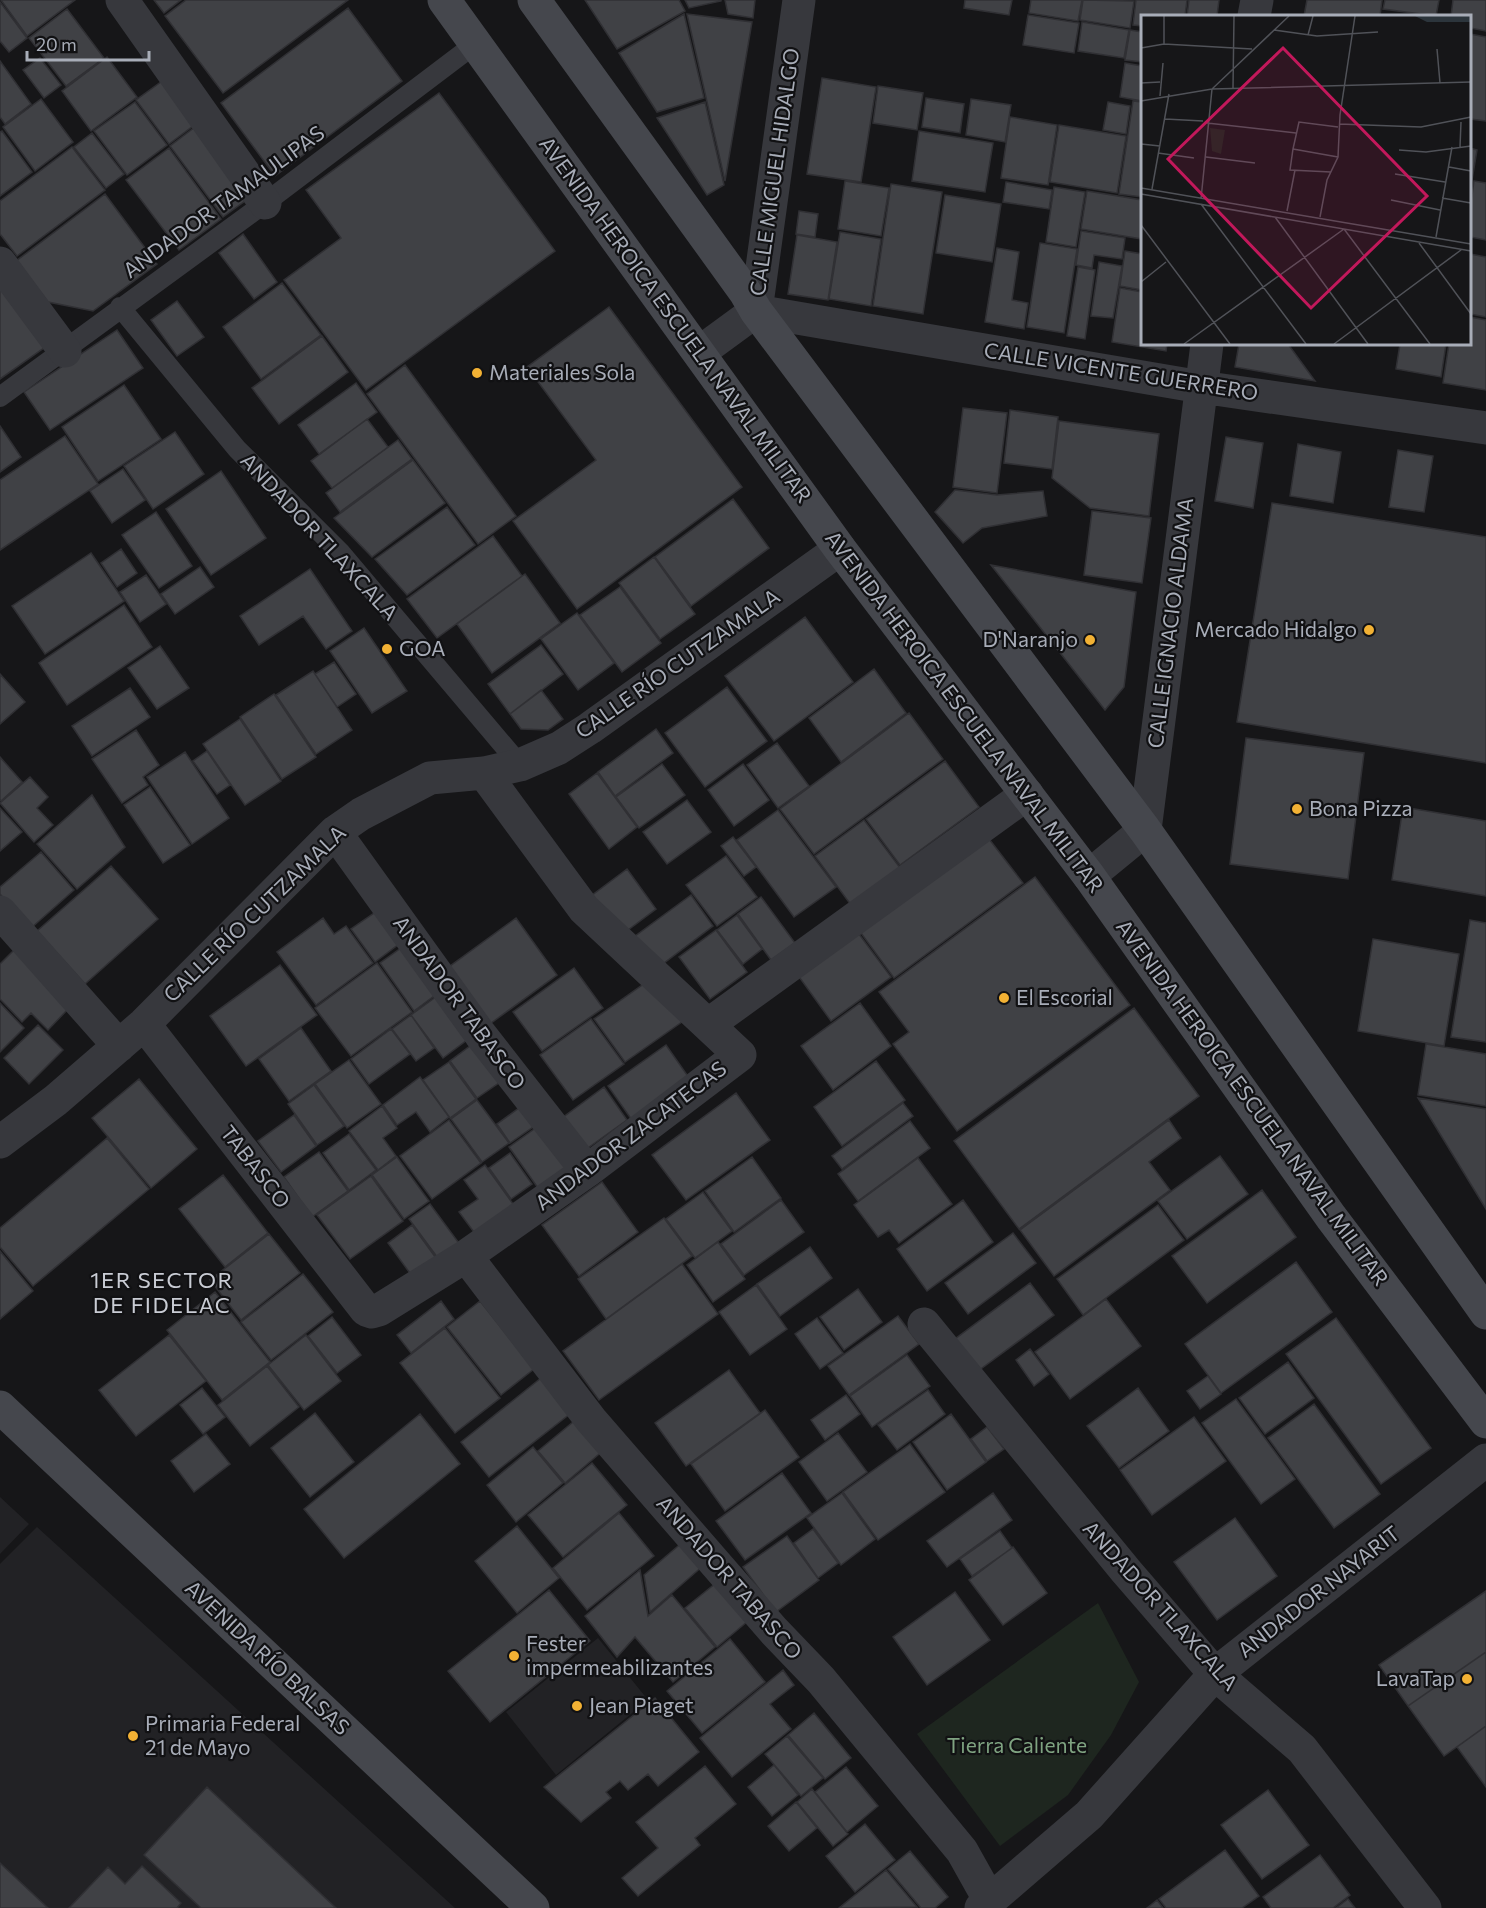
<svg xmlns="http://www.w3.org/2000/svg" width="1486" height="1908" viewBox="0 0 1486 1908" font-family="Commissioner,sans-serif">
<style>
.built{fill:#222225}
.green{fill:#1e261f}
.building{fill:#404145;stroke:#303034;stroke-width:1.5}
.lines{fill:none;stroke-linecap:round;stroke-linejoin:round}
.lane{stroke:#37383d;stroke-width:20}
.street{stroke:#37383d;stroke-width:33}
.secondary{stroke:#45474d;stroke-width:33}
.poi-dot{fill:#f2b134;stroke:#111113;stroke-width:2}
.labels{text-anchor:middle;stroke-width:4.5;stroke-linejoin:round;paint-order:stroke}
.street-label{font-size:21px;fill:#a8adb8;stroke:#111113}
.poi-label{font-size:21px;fill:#a8adb8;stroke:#111113;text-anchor:start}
.park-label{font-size:21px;fill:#7fa381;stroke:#111113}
.neighbourhood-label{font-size:22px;letter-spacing:1.5px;fill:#c9ccd4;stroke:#111113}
.inset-road{fill:none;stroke:#505258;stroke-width:1.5}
.view{fill:#c2185b;fill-opacity:0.15;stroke:#c2185b;stroke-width:3}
.inset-edge{fill:none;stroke:#a8adb8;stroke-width:3}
</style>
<rect width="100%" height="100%" fill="#161618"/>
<path class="built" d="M0,1497L29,1524L0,1554Z
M37,1527L455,1908H0V1564Z
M598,1638L648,1700L556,1775L506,1712Z"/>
<path class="green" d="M1098,1603L1139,1682L1111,1735L1068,1795L1000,1846L917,1734Z"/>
<path class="building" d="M1,0H75L27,36Z
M154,0H181L164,13Z
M186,0H348L223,93L165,16Z
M585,0H679L685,11L617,49Z
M685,0H721V1L689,8Z
M725,0H755L753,18L728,14Z
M965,0H1012L1009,15L964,8Z
M1031,0H1082L1078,21L1029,13Z
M1083,0L1134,1L1130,28L1080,20Z
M1136,0H1187L1185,16H1142V26L1133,25Z
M1189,0H1219L1217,16H1187Z
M1307,0H1382L1380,16H1304Z
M1385,0H1439L1436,16L1383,9Z
M1453,0H1486V31L1470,28V16H1451Z
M0,2L27,38L9,52L0,41Z
M348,8L402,81L275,176L221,103Z
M67,9L104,58L66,86L29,38Z
M684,14L704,98L657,112L619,53Z
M687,14L752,22L725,181Z
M1028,15L1079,23L1074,53L1023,45Z
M1082,22L1129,30L1124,58L1078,51Z
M1130,30L1142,32V62L1125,60Z
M1470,34L1486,37V121L1470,119Z
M107,57L137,97L91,131L62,91Z
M40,58L61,85L44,98L23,70Z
M0,61L31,104L5,124L0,117Z
M1125,63L1142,66V101L1120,97Z
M822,78L876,87L861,182L807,174Z
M165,79L197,123L169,144L136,100Z
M878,86L923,93L917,130L873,123Z
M439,93L555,251L366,390L284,280L341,238L306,190Z
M926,98L964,104L960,133L922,127Z
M41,99L73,142L35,171L3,127Z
M971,99L1011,105L1005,142L966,135Z
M1133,101L1142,102V197L1119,194Z
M135,102L167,145L127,175L94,131Z
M705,102L724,185L707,195L657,118Z
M1108,102L1130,106L1126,134L1103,130Z
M1010,117L1057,125L1048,185L1001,178Z
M1059,125L1126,136L1117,193L1050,182Z
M195,127L249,198L223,217L170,146Z
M2,131L32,172L0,196V132Z
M919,131L993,143L985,192L912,181Z
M92,133L124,174L106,188L74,147Z
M72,147L105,190L17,256L0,234V201Z
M169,148L221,219L179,250L126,180Z
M1470,148L1477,150L1470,192Z
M845,181L889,188L881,236L838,229Z
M1474,181L1486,183V240L1470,237V209Z
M1006,182L1052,190L1049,209L1003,202Z
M891,184L942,192L923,314L873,306Z
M1054,187L1085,192L1076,247L1046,242Z
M1087,191L1142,200V239L1081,229Z
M105,194L157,264L93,311L48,302L16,261Z
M945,195L1001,204L992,262L936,253Z
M799,211L818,214L815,237L796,234Z
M1081,231L1125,238L1122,259L1094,255L1092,268L1076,265Z
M840,232L881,239L871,306L829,299Z
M243,234L277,282L254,299L219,253Z
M797,235L837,242L828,300L788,294Z
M1040,243L1077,249L1064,333L1027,327Z
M997,248L1019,252L1012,300L1028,303L1024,329L985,322Z
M1125,251L1142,254V290L1120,286Z
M1470,254L1486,257V317L1470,314Z
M1099,262L1122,266L1113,318L1091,316Z
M1078,267L1095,270L1085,339L1067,336Z
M0,278L48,345L0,379Z
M282,283L321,335L261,379L223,327Z
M1120,288L1142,292V344H1167L1166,351L1112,342Z
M177,301L204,337L177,356L151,320Z
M609,307L742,487L577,609L513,521L596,460L527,367Z
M1470,317L1486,320V390L1443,383L1449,344H1470Z
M117,330L143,368L50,430L24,392Z
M322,336L348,372L279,424L252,388Z
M1239,344H1288L1315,381L1235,367Z
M1400,344H1446L1441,377L1396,369Z
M405,365L516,516L478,544L367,394Z
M356,383L377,412L319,454L298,425Z
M124,385L161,439L98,481L62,427Z
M963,408L1007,413L997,493L953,487Z
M1010,410L1058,417L1052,469L1004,463Z
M367,419L388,447L332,488L311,461Z
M1059,421L1159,434L1149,516L1090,508L1052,478Z
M0,426L21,457L0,472Z
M175,432L204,474L153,509L124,466Z
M65,436L98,484L0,550V480Z
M1226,437L1263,443L1253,508L1215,501Z
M398,440L412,459L340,512L326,493Z
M1298,444L1341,452L1333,503L1290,496Z
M1398,450L1433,456L1424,512L1389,507Z
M413,460L445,503L372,557L334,518Z
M123,469L145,500L112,523L90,491Z
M221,471L266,538L211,575L166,509Z
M955,490L997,495L1043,491L1047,516L982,528L963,543L935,512Z
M733,499L769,548L691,606L655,557Z
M1272,503L1486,537V763L1237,722Z
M447,507L475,545L407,595L375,559Z
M1092,511L1151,518L1142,583L1084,575Z
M156,512L192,566L159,588L122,535Z
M493,536L522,576L437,638L407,599Z
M121,549L137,573L117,587L101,563Z
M91,553L124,601L45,654L12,606Z
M654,557L695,614L660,639L619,583Z
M991,565L1136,592L1124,687L1105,710Z
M200,567L214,587L175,614L161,594Z
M310,569L352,631L326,649L303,616L259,645L240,616Z
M525,574L560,623L492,673L457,624Z
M146,575L166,604L140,622L120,592Z
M620,587L661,643L622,672L580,615Z
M124,605L152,647L67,705L39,663Z
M577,613L614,663L578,690L541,639Z
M805,617L853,682L774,741L725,676Z
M364,628L407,691L372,713L330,651Z
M541,645L563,674L510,714L488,684Z
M160,646L189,688L157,709L128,668Z
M334,662L356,694L337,707L315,674Z
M874,669L906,713L841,762L809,718Z
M313,671L352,730L316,754L276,695Z
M0,674L25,702L0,724Z
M727,687L767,741L705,787L665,733Z
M130,688L150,717L92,756L72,726Z
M541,690L563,719L548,730L521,729L510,714Z
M274,694L316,757L282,779L240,717Z
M909,713L943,759L814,854L780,809Z
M240,719L281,781L245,805L203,744Z
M656,729L673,753L615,796L598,772Z
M136,730L159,765L143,777L148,785L122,803L92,759Z
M1246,738L1364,753L1348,879L1230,864Z
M777,743L809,786L778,808L747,765Z
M207,751L230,785L217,794L193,761Z
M185,752L229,818L192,844L147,777Z
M0,757L22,782L1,801L0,799Z
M945,761L979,807L900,865L866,819Z
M662,764L685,795L639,828L616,797Z
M743,764L769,800L734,826L708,790Z
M597,773L637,827L609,849L569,794Z
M30,777L48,797L37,808L53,825L34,842L0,803Z
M150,787L190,845L163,863L124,805Z
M92,795L125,847L77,889L37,844Z
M687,800L711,832L667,864L643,832Z
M1403,807L1486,821V896L1392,880Z
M0,808L22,832L0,851Z
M778,810L836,887L794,917L737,840Z
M864,820L901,869L851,905L815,856Z
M986,835L1023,883L894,978L858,929Z
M733,837L756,867L744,876L721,846Z
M41,852L74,890L30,929L0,894V887Z
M726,856L757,897L717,926L686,885Z
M111,866L158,919L85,984L37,931Z
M627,869L656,909L620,936L591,896Z
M1035,877L1130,1005L957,1131L893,1044L909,1032L879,992Z
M691,895L713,926L660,966L627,942Z
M761,897L795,943L771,960L738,914Z
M380,909L403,941L375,962L351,929Z
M737,915L762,949L743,964L717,930Z
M323,918L334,934L346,926L373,963L316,1005L277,952Z
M516,918L557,975L487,1026L446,969Z
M1470,920L1486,923V1042L1451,1037Z
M716,930L747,972L710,999L679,957Z
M856,930L891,977L831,1021L797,974Z
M1373,939L1459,954L1444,1046L1358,1031Z
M408,943L442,990L414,1011L380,963Z
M14,950L70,1007L48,1030L31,1013L22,1022L0,999V964Z
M377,963L412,1012L351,1056L315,1008Z
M280,965L317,1015L246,1066L210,1016Z
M574,968L603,1008L542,1051L513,1012Z
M648,981L689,1017L625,1062L594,1019Z
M444,991L475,1034L443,1058L411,1015Z
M0,1003L24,1028L0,1052Z
M860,1003L891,1046L833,1090L801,1046Z
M1134,1008L1199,1096L1019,1229L954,1141Z
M411,1015L434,1048L416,1061L392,1029Z
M591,1019L624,1064L573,1100L540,1055Z
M38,1025L63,1050L29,1084L4,1058Z
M301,1028L331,1071L289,1101L259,1059Z
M391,1029L410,1054L369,1084L351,1059Z
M478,1040L506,1078L477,1098L450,1061Z
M1426,1044L1486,1054V1106L1418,1095Z
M666,1045L692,1082L634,1123L608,1086Z
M349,1060L381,1104L347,1128L315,1084Z
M876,1061L905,1100L842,1146L814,1107Z
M449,1062L476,1099L450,1118L423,1080Z
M420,1077L449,1117L430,1132L416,1112L397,1125L383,1105Z
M139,1079L197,1149L151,1188L92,1118Z
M314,1085L344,1126L317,1145L288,1104Z
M604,1087L627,1120L585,1150L562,1118Z
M736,1093L770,1140L686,1200L652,1155Z
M1418,1098L1486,1109V1209Z
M477,1100L509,1143L482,1162L451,1119Z
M903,1103L913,1116L842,1169L832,1156Z
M523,1105L536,1125L510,1143L497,1124Z
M382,1106L397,1128L383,1138L396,1156L378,1170L349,1131Z
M294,1115L316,1146L281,1172L258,1141Z
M449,1120L481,1163L432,1199L400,1156Z
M1169,1120L1181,1138L1149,1162L1170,1190L1054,1276L1020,1230Z
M910,1121L930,1148L858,1201L838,1174Z
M537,1127L567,1167L538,1188L509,1147Z
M349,1134L376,1170L349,1190L323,1153Z
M107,1138L149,1189L33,1286L0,1247V1228Z
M319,1152L348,1191L312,1217L284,1177Z
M510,1153L532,1184L511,1199L489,1168Z
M1220,1156L1248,1194L1187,1239L1158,1201Z
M397,1157L429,1201L404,1219L372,1175Z
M752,1157L781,1198L734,1232L705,1191Z
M918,1158L952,1204L899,1243L889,1230L878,1237L854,1205Z
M485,1165L521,1215L482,1243L459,1212L478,1199L464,1180Z
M223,1175L268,1233L225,1267L179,1209Z
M371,1176L403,1221L350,1259L317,1215Z
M602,1182L638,1232L579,1276L542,1225Z
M1262,1190L1296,1237L1207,1303L1172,1256Z
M703,1192L732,1231L695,1258L666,1219Z
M781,1200L804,1232L744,1275L721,1244Z
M963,1200L993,1242L927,1291L897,1249Z
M430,1204L464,1250L443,1265L409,1219Z
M1158,1205L1184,1240L1083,1315L1057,1279Z
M664,1218L692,1256L606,1319L578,1279Z
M412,1225L436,1258L412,1276L388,1243Z
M1013,1233L1036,1263L968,1314L945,1283Z
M269,1234L300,1273L241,1320L210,1280Z
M718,1242L745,1279L713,1302L687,1265Z
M810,1247L832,1278L780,1316L757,1284Z
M0,1251L33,1291L0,1319Z
M1296,1262L1332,1312L1221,1393L1185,1344Z
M682,1264L718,1314L599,1400L563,1351Z
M303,1274L333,1312L271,1360L241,1322Z
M1030,1283L1054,1315L978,1371L955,1339Z
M756,1285L787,1329L750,1355L719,1312Z
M858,1289L882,1322L844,1350L820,1317Z
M215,1292L270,1362L222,1400L167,1330Z
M1106,1299L1141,1346L1070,1399L1035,1352Z
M441,1301L454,1319L411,1353L397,1335Z
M480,1301L534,1369L501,1395L447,1327Z
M898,1316L919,1344L849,1395L828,1366Z
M332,1317L361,1355L337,1373L308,1336Z
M817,1318L843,1353L820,1369L795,1334Z
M1336,1318L1431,1448L1381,1484L1286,1354Z
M445,1328L500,1398L455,1433L400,1363Z
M169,1335L206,1381L136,1436L99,1390Z
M306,1335L341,1381L304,1410L268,1365Z
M1030,1349L1049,1374L1034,1386L1016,1360Z
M907,1355L930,1386L872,1427L850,1396Z
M1288,1362L1314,1398L1265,1434L1239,1398Z
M267,1366L299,1407L250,1446L218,1405Z
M729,1370L760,1413L686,1466L655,1423Z
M546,1374L575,1410L489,1477L461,1442Z
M1208,1376L1221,1394L1200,1409L1187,1391Z
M202,1388L225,1417L203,1434L180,1405Z
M1138,1388L1169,1431L1119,1468L1087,1426Z
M928,1390L945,1414L897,1450L878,1425Z
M846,1395L860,1414L825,1440L811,1420Z
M1236,1399L1295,1479L1261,1504L1202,1423Z
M1314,1404L1380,1494L1334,1528L1268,1438Z
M765,1410L799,1457L725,1511L691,1464Z
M315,1413L354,1462L310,1497L271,1448Z
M420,1414L460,1464L344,1558L304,1509Z
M951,1414L986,1462L947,1490L913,1442Z
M579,1417L605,1449L565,1483L538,1451Z
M1194,1417L1226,1461L1152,1515L1120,1470Z
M987,1427L1004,1449L987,1461L971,1439Z
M838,1433L867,1472L827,1501L799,1462Z
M206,1434L230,1464L194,1492L171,1461Z
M910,1444L945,1492L878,1540L843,1492Z
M533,1447L563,1483L516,1522L487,1485Z
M592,1463L627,1505L563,1557L528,1515Z
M782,1473L811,1513L745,1560L716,1521Z
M842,1493L875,1539L841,1565L807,1518Z
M993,1493L1012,1520L947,1567L927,1541Z
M619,1513L654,1556L587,1610L553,1568Z
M1235,1518L1277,1576L1217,1620L1174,1562Z
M517,1526L559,1578L517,1613L475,1561Z
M813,1529L838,1563L818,1578L794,1543Z
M1000,1531L1012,1548L972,1576L960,1559Z
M787,1536L819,1580L776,1612L743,1567Z
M684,1541L704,1565L650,1612L644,1575Z
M1013,1547L1047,1593L1003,1625L969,1580Z
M640,1570L648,1616L672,1595L715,1647L673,1682L635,1637L617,1657L585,1616Z
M716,1583L748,1621L717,1647L685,1608Z
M549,1590L590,1641L490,1722L448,1671Z
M1486,1591V1652L1408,1706L1379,1665Z
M955,1592L990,1640L927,1685L893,1637Z
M730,1639L765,1682L702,1733L667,1691Z
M1486,1652V1726L1444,1756L1408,1706Z
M783,1670L794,1685L770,1704L791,1729L732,1777L700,1738Z
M655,1698L699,1752L658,1786L648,1774L628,1790L620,1781L606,1792L611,1798L581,1822L544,1787Z
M814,1713L851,1758L825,1779L788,1735Z
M1486,1726V1787L1457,1747Z
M787,1736L823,1778L801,1796L765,1754Z
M774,1765L798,1795L772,1816L748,1787Z
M705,1766L736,1804L695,1838L700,1845L638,1896L622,1878L658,1848L636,1822Z
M846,1767L878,1806L847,1832L815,1792Z
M207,1787L336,1908H201L144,1855Z
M812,1789L848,1834L833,1846L797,1802Z
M1268,1790L1309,1845L1262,1879L1221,1825Z
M796,1802L817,1828L789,1851L768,1826Z
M865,1824L895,1860L855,1892L826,1856Z
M1225,1850L1259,1896L1242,1908H1166L1159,1899Z
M910,1851L948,1897L935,1908H921L888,1869Z
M1320,1855L1350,1895L1333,1908H1271L1263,1897Z
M0,1863L48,1908H0Z
M142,1866L181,1903L177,1908H69L108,1867L125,1884Z
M886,1870L917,1907L839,1908Z
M1348,1899L1355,1908H1336Z
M1157,1900L1163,1908H1147Z"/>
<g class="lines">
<path class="lane" d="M120,307L237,449L340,552L520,765
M0,397L265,203L475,44"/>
<path class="street" d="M122,0L265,203
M1254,16L1257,0
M0,263L65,351
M756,311L1201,387L1486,428
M700,352L756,311L799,0
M335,832L480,1034L587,1171
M1089,876L1145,830L1207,344
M0,912L119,1046
M144,1024L366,1310L372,1312L379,1310L466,1256L587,1171L740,1055L584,909L484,773
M709,1024L1027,794
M0,1142L56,1100L144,1024L335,832L361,814L430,778L484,773L520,765L559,748L590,728L840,549
M466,1256L591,1420L774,1631L821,1680L962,1851L990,1901
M924,1324L1126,1571L1215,1674L1302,1749L1425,1908
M981,1908L1089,1815L1215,1674L1486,1460"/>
<path class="secondary" d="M444,0L840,549L1089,876L1331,1217L1486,1422
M534,0L745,292L756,311L1145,830L1486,1313
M0,1407L533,1908"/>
</g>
<g class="poi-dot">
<circle cx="477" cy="373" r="6"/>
<circle cx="1369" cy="630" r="6"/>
<circle cx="1090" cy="640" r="6"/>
<circle cx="387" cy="649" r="6"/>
<circle cx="1297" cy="809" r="6"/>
<circle cx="1004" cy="998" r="6"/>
<circle cx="514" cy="1656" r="6"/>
<circle cx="1467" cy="1679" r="6"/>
<circle cx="577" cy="1706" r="6"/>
<circle cx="133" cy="1736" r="6"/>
</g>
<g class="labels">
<g class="street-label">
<text transform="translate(775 172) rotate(-82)" y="7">CALLE MIGUEL HIDALGO</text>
<text transform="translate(224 202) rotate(-36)" y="7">ANDADOR TAMAULIPAS</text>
<text transform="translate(675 320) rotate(54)" y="7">AVENIDA HEROICA ESCUELA NAVAL MILITAR</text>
<text transform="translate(1121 372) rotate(9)" y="7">CALLE VICENTE GUERRERO</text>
<text transform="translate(319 537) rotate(47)" y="7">ANDADOR TLAXCALA</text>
<text transform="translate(1171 623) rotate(-83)" y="7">CALLE IGNACIO ALDAMA</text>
<text transform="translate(678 664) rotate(-35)" y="7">CALLE RÍO CUTZAMALA</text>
<text transform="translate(964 712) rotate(53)" y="7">AVENIDA HEROICA ESCUELA NAVAL MILITAR</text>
<text transform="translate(255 914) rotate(-44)" y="7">CALLE RÍO CUTZAMALA</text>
<text transform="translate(459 1003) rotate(54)" y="7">ANDADOR TABASCO</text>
<text transform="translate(1252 1103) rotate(54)" y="7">AVENIDA HEROICA ESCUELA NAVAL MILITAR</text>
<text transform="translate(631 1136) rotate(-37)" y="7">ANDADOR ZACATECAS</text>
<text transform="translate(255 1167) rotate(52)" y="7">TABASCO</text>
<text transform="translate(729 1578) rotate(49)" y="7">ANDADOR TABASCO</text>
<text transform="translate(1319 1592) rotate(-38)" y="7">ANDADOR NAYARIT</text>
<text transform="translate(1160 1606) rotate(48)" y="7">ANDADOR TLAXCALA</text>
<text transform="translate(267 1658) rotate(43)" y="7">AVENIDA RÍO BALSAS</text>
</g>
<g class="poi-label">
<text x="489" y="380">Materiales Sola</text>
<text x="1357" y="637" text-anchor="end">Mercado Hidalgo</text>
<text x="1078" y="647" text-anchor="end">D'Naranjo</text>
<text x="399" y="656">GOA</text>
<text x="1309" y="816">Bona Pizza</text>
<text x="1016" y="1005">El Escorial</text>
<text x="526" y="1651">Fester<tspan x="526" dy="24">impermeabilizantes</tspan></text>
<text x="1455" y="1686" text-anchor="end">LavaTap</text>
<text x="589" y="1713">Jean Piaget</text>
<text x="145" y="1731">Primaria Federal<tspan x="145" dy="24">21 de Mayo</tspan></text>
</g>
<g class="park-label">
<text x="1017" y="1753">Tierra Caliente</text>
</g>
<g class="neighbourhood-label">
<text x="162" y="1288">1ER SECTOR<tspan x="162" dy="25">DE FIDELAC</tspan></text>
</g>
</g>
<g transform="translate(1141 15)">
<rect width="330" height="330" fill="#161618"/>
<path d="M69,113L84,115L80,139L71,136Z" fill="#1e261f"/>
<path d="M274,1H330V7H286Z" fill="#2c353c"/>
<path class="inset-road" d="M23,1V29M133,15L176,21L237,17M167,20L172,1M0,33L23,29L111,34M296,34L299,68M0,68L19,67M92,73L93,1M19,81L22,48M0,86L71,74L330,67M24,104L62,106M66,108L155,118M198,109L280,112L330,102M0,129L19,131M319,132L320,107M152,134L197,142M258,135L285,137L330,131M17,138L53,143M65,142L114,148M308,152L330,156M190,157L149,155L152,134L158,107L197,112M254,159L304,167M0,173L330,229M11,174L28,79M0,179L330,236M301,183L330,188M60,184L71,74L148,1M250,185L299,195M60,189L165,329M146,196L154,155M134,202L227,329M179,202L186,165L197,142L199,100L214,1M0,210L89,329M203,214L289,329M295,222L311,132M278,228L330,299M0,267L25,247M43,329L203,214M193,329L320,235"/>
<path class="view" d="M142,33L286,181L170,293L27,144Z"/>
<rect width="330" height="330" class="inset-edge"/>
</g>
<path d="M27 51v9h122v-9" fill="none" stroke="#a8adb8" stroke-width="3"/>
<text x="36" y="51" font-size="18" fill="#a8adb8" stroke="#111113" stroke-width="4.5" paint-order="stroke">20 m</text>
</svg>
